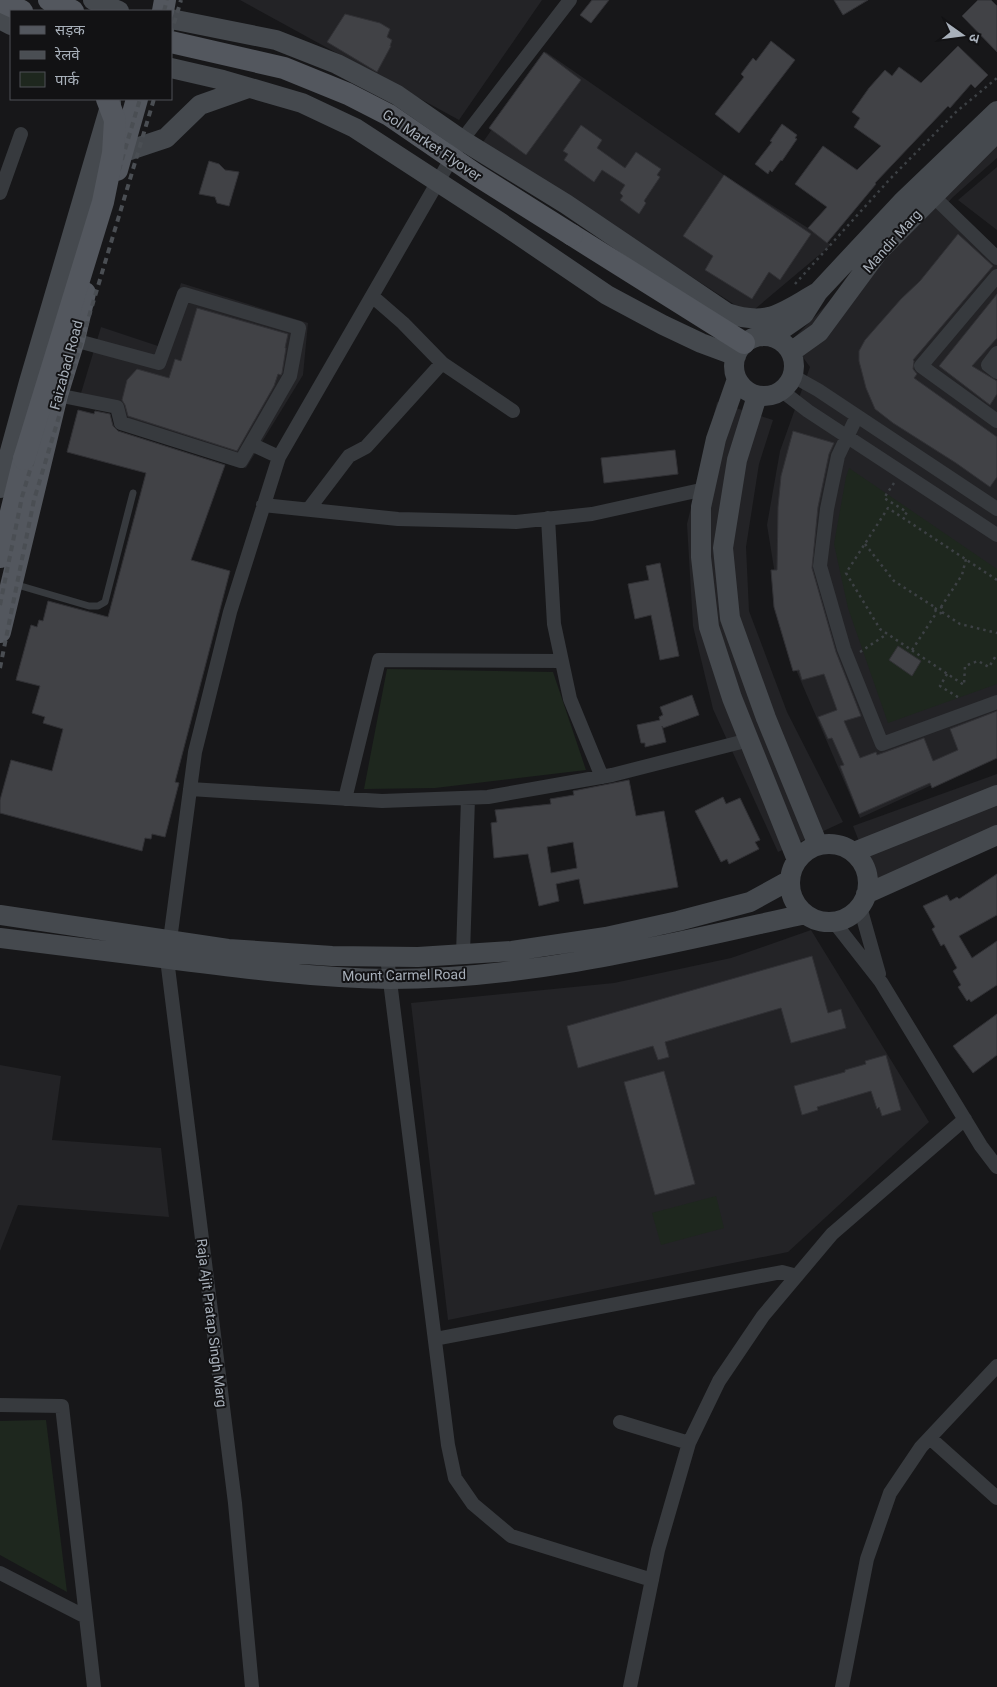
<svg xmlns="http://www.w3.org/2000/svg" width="997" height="1687" viewBox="0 0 997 1687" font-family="Roboto,'Noto Sans Devanagari',sans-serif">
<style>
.built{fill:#232326}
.green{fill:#1e271e}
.building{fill:#414246;stroke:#313135;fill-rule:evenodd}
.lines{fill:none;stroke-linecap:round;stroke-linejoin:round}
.path{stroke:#3d4145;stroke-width:2.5;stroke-dasharray:2.5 4;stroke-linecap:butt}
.lane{stroke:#373a3e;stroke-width:7}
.street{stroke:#373a3e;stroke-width:14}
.secondary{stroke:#45494e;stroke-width:20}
.primary{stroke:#53575e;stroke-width:22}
.rail{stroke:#4a4e53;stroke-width:4;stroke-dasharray:6 5;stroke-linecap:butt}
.primary-bridge{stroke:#53575e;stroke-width:22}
.labels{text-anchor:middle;stroke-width:4;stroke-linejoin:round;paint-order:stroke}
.street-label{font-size:14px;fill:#a8b0ba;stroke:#121214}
</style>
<rect width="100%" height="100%" fill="#171719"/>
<path class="built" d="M240,0H542L459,120Z
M546,52L724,175L808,228L831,245L749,314L483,142Z
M997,130V158L953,197L940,211L997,264V755L860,818L787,649L767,525L780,451L810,367L791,341Z
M997,167V230L958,200Z
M181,283L308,323L303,375L246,468L113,426L117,414L78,403L101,327L161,347Z
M717,402L773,420L759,464L746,547L749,611L787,712L843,822L778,852L713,709L693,626L687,524Z
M997,774V843L880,895L853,826Z
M811,930L929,1122L788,1252L448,1320L411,1003L614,983L731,958Z
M0,1065L61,1076L52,1140L161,1148L169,1217L18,1205L0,1251Z"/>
<path class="green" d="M849,468L997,569V684L888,723L848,608L834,544L846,477Z
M387,669L553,672L586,770L435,788L364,789Z
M716,1196L724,1228L661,1245L652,1213Z
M46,1420L67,1592L0,1555V1421Z"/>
<path class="building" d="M592,0H609L591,23L580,15Z
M834,0H868L843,15Z
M978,0H991L997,6V52L962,16Z
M345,14L380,23L390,29L387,37L392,40L390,46H391L377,72L327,42Z
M771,41L795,60L739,133L715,114L744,77L741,74L753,58L756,61Z
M958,46L988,75L975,88L971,84L950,108L948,106L875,183L876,184L827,243L808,228L827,207L795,184L823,146L857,170L881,146L854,127L860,118L852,112L869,88L885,70L892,76L899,67L921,83Z
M544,52L581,80L526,155L489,128Z
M782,124L797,135L795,138L797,139L782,161L781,160L772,172L770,170L768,174L755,164L772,142L770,141Z
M581,125L602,140L597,148L625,168L636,152L661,169L657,175L660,177L644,201L646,203L639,214L620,200L623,196L620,193L625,185L602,170L594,182L564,160L568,154L563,151Z
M209,161L219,164L225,170L239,172L229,206L217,203L215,197L199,194Z
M724,175L811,234L780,280L769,272L752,299L705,270L713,256L683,236Z
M958,234L993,266L913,360L914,361L913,369L917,374L914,378L997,437V477L990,487L956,463L893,423L875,409L866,388L859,361V351L865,340L901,299L920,281Z
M997,294V338L972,366L997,381V394L990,405L939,366Z
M197,308L288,334L285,348H286L282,373L281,375L278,374L274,386L237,451L128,416L125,405L122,400L127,380L137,369L169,378L175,359L181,361Z
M78,410L94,414L95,411L110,414L113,426L118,431L225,465L191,560L230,571L175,782L179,783L165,837L152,834L151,839L145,838L142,851L0,813V800L11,760L52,771L63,729L43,723L45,717L32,713L40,686L16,680L31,625L37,627L39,620L43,621L48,601L108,617L146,473L67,452Z
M793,431L834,443L829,454L818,507L812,568L836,652L861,716L844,721L860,758L876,752L877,755L924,738L933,761L958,750L950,729L997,711V758L932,788L930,783L859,814L840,766L844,765L832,738L828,739L818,717L837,710L824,674L802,680L799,670L793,671L774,607L771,570H777L778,507L781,476Z
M675,450L678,474L604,483L601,458Z
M660,563L679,656L660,660L651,615L635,619L628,584L649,580L646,566Z
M898,646L921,661L912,676L889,660Z
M692,695L699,715L663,728L662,726L666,742L645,747V743H641L637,725L660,720L659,717L663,715L660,707Z
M629,780L636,816L664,811L678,887L584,904L579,879L556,884L559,901L539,906L528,854L494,858L491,823L497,822L495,810L551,804L550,799L574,795L573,791ZM573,842L577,868L551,873L547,847Z
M723,797L726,804L740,798L760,840L755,842L759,849L729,864L727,859L721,862L695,811Z
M997,874V915L959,936L972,958L997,941V985L971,1002L969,999L967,1001L958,987L961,985L953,971L957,968L944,944L941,946L932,929L935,927L923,906L947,895L950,901L957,897L959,899Z
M812,956L828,1013L841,1009L846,1028L791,1043L781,1008L665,1042L669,1057L658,1060L653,1046L578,1068L567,1026Z
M997,1014V1055L973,1073L953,1046Z
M886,1055L901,1110L882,1116L879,1107L877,1109L871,1091L817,1107L818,1110L802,1115L794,1086L845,1072V1070L866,1064L865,1061Z
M664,1071L695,1184L655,1195L624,1082Z"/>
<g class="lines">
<path class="path" d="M795,284L890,179L956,112L997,78
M894,483L884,498L907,512L903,518
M865,544L894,581L936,608
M997,580L888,508L846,573L880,629L964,685L965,666L978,661L989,667L997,654
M935.5 610a3.5 3.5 0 1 1 7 0a3.5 3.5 0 1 1-7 0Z
M941,607L962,575L966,559
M942,612L960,624L997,633
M912,650L937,612
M860,652L887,634
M947,674L940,686L961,699"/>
<path class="lane" d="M14,584L89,606H98L105,602L133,493"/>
<path class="street" d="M0,193L21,134
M933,196L997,258
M997,276L921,366L997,421
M372,296L403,323L442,363L513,411
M997,353L988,365L997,372
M793,376L818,390L997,509
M782,391L808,411L997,535
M57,395L117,407L121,423L241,461L290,376L299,328L184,294L159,363L74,340
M857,416L838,456L827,509L820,566L844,649L882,744L997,702
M251,444L279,457
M263,505L398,519L516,522L592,514L705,489
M308,510L349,456L366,447L442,363
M548,518L554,624L570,699L602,777
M190,789L382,801L488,797L612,775L749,740
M345,799L379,660L562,661
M860,907L879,974
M834,922L881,982L981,1146L997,1167
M170,940L195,752L230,612L279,457L462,140L570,0
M463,954L468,798
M387,957L448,1445L455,1478L473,1504L511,1536L652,1580
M167,959L235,1503L252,1687
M435,1339L782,1272L797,1276
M0,1405L62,1406L94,1687
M620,1422L689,1443
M930,1438L997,1498
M0,1573L86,1617
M630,1687L658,1550L689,1443L719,1381L763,1316L832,1234L965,1119
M842,1687L867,1559L890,1493L921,1447L997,1366"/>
<path class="secondary" d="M93,0L119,11
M0,19L11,25
M171,19L276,40L337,64L397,95L462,140L566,204L727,313C769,327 782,312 818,292
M171,68L223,80L302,103L355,128L501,223L607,295L663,325L701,343L736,356
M121,153L166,138L200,105L248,88
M734 366a30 30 0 1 1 60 0a30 30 0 1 1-60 0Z
M771,337L804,314L818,292L902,202L997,111
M791,352L819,332L878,252L997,132
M737,379L716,439L701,507V557L709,627L732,698L797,860
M757,396L737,460L723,548L730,618L766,718L818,845
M0,488L29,382L111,103
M790 883a39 39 0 1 1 78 0a39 39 0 1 1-78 0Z
M854,852L997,795
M866,894L997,835
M0,915L228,949L332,956L418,957L512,951L606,937L678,921L750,902L790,880
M0,938C54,945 108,951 162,958C238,968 314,978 390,979C531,979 669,944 805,914"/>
<path class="primary" d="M49,0L73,11
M0,1L22,11
M163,11L165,0
M117,170L137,99
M572,235L744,343
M0,557L24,459
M0,632L57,395L74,340L85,293"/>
<path class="rail" d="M164,11L167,0
M171,34L181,0
M0,605L22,497L140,99
M0,668L34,500L154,99"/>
<path class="primary-bridge" d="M171,42L284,68L348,94L389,115L475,174L572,235
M24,459L103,202L113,153L115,120L107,99"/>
</g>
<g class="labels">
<g class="street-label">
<text transform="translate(432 145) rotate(34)" y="5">Gol Market Flyover</text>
<text transform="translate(892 241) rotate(-48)" y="5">Mandir Marg</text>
<text transform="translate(66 365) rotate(-75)" y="5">Faizabad Road</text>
<text transform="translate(404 975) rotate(-1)" y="5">Mount Carmel Road</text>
<text transform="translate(212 1323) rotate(83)" y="5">Raja Ajit Pratap Singh Marg</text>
</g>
</g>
<rect x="10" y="10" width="162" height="90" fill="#121214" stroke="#4e5156"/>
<rect x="20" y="26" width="25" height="8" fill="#53575e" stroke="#4e5156"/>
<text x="55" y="35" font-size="15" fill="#a8b0ba">सड़क</text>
<rect x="20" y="51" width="25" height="8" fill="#4a4e53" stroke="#4e5156"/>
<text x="55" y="60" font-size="15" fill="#a8b0ba">रेलवे</text>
<rect x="20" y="72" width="25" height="15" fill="#1e271e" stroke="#4e5156"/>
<text x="55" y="85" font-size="15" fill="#a8b0ba">पार्क</text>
<g transform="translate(962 35) rotate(104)" stroke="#121214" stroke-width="4" paint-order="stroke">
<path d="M0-4L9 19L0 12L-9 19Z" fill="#a8b0ba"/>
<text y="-8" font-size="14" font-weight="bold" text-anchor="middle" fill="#a8b0ba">उ</text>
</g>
</svg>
